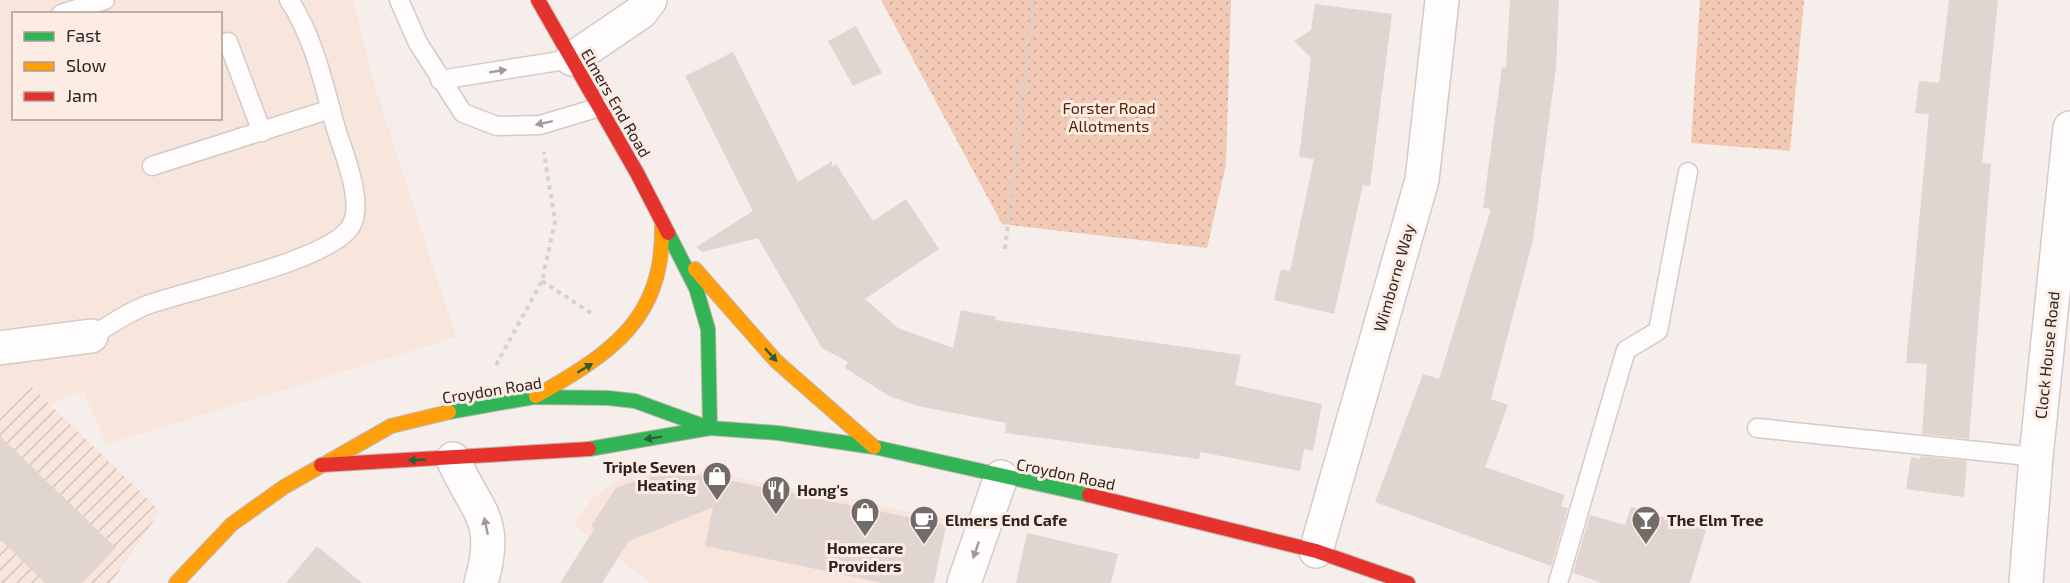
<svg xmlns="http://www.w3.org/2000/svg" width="2070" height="583" viewBox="0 0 2070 583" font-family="'Exo 2',sans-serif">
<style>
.built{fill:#f8e5dc;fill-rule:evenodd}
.industrial{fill:url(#industrial-furrows)}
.park{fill:url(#park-dots)}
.building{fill:#e0d5d0}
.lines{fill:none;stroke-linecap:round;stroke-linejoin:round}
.lane-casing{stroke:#d3cbc7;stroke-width:21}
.street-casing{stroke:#d3cbc7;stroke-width:36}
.fast-casing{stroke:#c3b4ae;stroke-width:16}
.slow-casing{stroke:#c3b4ae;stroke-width:16}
.jam-casing{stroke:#c3b4ae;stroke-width:16}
.path{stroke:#d5d2d0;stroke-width:4;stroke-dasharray:4.5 4.5;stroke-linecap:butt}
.lane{stroke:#fefcfc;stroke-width:18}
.street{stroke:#fefcfc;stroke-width:33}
.fast{stroke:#30b455;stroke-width:14}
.slow{stroke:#ff9f0a;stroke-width:14}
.jam{stroke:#e5322d;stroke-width:14}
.oneway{fill:#a09b9a}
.oneway2{fill:#2e5e36}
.labels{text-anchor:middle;stroke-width:6;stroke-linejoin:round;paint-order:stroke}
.street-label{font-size:16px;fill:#2d2522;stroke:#fcece4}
.park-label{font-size:16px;fill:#572101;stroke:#fcece4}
.poi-label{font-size:16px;font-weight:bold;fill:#2d2522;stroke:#fcece4;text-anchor:start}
</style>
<defs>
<pattern id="industrial-furrows" width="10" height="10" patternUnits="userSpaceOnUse" patternTransform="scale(1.5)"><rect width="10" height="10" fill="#f8e5dc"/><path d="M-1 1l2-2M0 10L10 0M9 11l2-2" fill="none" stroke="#d5c4bc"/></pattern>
<pattern id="park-dots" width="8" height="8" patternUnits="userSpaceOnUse" patternTransform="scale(1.5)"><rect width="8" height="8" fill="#f2c9b5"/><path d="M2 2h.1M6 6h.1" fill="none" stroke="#d0ac9b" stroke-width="1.8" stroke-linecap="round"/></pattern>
</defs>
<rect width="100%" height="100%" fill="#f6eeea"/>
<path class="built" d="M0,0H353L372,78L456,337L107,444L83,391L52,404L29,384L0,407ZM14,14H220V118H14Z
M660,466L707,471L950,520L930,583H651L574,525L593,498L623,477Z"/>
<path class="industrial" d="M29,384L160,511L111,583H0V407Z"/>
<path class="park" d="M881,0H1231L1226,165L1207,248L1002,224Z
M1700,0H1804L1790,151L1691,143Z"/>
<path class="building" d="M1510,0H1559L1556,67L1533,240L1491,399L1508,405L1485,467L1565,495L1561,506L1568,508L1551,566L1375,502L1423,374L1439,379L1491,209L1483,208L1502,67L1506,68Z
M1949,0H1998L1982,163L1991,164L1969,439L1922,434L1927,364L1906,363L1929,114L1915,113L1919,81L1939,83Z
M1315,4L1392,14L1370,186L1363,185L1334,314L1274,300L1281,269L1290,271L1314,159L1299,157L1311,58L1294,41L1311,30Z
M856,26L882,73L853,86L828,41Z
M733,52L798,182L832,161V167L836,164L873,221L906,199L939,249L865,299L898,328L953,348L961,310L996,317L995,320L1241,355L1235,385L1322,404L1313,451L1304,449L1300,471L1200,452L1199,459L1005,433L1006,423L918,406L889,396L845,368L848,362L822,348L758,238L702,252L696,247L753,211L685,76Z
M0,436L116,548L82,583H45L0,539Z
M1920,456L1967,461L1964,497L1906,489L1911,457L1920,459Z
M699,474L946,525L934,583H883L705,546L713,507L629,541L602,583H560L595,528L591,526L616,488L645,477Z
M1631,507L1706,530L1690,583H1602L1573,573L1590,515L1625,525Z
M1027,533L1118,554L1111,583H1016Z
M317,546L362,583H286Z"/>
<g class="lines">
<g class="lane-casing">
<path id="lane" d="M399,0L418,43L463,113L497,126L540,125L600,107
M61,14L105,0
M220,45L228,42L262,132
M440,80L572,59
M152,166L331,109
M91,336C109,326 128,312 147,305C187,290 336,260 352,224C363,201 345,156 337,132C324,87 315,39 289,0
M1757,428L2036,457
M1558,583L1626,350L1658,331L1688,172"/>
</g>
<g class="street-casing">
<path id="street" d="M572,59L641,12L650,0
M0,348L91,336
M453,459C476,512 500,518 481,583
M1316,551L1422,180L1442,0
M964,583L1001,477
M2026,583L2036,457L2070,128"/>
</g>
<g class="fast-casing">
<path id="fast" d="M668,233L696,288L708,329L710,428
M449,412L534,397L608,398L635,401L709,428
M589,449L710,428L778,433L874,447L1089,495"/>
</g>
<g class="slow-casing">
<path id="slow" d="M695,269L776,361L874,447
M536,396C611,353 664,320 662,225
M176,583L232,524L284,487L391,426L449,412"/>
</g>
<g class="jam-casing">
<path id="jam" d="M538,0L637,173L668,233
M321,465L589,449
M1089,495L1316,551L1408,583"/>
</g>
<path class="path" d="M1005,249L1034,0
M542,281L594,315
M496,365L542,281L555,222L544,152"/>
<use href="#lane" class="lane"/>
<use href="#street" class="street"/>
<use href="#fast" class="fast"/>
<use href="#slow" class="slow"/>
<use href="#jam" class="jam"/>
</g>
<defs><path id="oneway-solid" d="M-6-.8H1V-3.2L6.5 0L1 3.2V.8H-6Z" transform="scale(1.5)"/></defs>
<g class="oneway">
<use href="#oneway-solid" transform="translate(498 71) rotate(-9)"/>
<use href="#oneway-solid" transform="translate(544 123) rotate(168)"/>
<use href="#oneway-solid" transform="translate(486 526) rotate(-102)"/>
<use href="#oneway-solid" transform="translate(976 550) rotate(109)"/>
</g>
<g class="oneway2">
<use href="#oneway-solid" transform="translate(771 355) rotate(48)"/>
<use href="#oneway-solid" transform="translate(585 368) rotate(-31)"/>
<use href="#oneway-solid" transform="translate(653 438) rotate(171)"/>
<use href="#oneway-solid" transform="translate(417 460) rotate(177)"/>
</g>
<defs>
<g id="shop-pin" transform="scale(1.5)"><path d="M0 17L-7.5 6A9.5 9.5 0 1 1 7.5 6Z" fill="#736b68" stroke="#fcece4"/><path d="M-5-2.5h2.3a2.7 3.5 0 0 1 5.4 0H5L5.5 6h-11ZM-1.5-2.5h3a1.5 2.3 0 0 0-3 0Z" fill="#fff"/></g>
<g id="restaurant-pin" transform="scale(1.5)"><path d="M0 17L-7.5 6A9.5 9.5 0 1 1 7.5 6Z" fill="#736b68" stroke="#fcece4"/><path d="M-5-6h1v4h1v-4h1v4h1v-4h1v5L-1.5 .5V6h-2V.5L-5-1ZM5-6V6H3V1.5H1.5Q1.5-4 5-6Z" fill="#fff"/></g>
<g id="cafe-pin" transform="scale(1.5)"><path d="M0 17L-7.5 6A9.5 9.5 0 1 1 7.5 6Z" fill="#736b68" stroke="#fcece4"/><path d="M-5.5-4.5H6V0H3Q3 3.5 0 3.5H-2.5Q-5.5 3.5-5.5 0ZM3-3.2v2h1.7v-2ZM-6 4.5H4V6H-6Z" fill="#fff"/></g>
<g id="bar-pin" transform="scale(1.5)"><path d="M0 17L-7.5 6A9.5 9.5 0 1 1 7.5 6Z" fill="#736b68" stroke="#fcece4"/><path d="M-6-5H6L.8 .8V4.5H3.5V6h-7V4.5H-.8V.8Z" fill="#fff"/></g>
</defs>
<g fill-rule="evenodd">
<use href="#shop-pin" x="717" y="476"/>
<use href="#restaurant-pin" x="776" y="490"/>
<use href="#shop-pin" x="865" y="512"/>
<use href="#cafe-pin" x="924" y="520"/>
<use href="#bar-pin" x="1646" y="520"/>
</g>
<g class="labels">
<g class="street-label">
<text transform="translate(616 103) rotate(60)" y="6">Elmers End Road</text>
<text transform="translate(1394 278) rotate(-74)" y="6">Wimborne Way</text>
<text transform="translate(2047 355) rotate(-84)" y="6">Clock House Road</text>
<text transform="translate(492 390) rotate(-9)" y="6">Croydon Road</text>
<text transform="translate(1066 474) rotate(12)" y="6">Croydon Road</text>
</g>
<g class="park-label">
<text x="1109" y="114">Forster Road<tspan x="1109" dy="18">Allotments</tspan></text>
</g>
<g class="poi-label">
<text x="696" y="473" text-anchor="end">Triple Seven<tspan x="696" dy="18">Heating</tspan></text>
<text x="797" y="496">Hong's</text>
<text x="945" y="526">Elmers End Cafe</text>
<text x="1667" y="526">The Elm Tree</text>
<text x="865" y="554" text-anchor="middle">Homecare<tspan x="865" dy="18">Providers</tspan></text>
</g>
</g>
<rect x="12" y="12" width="210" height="108" fill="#fcece4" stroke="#a99c96" stroke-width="1.5"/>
<rect x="24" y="32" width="30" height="9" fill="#30b455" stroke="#a99c96" stroke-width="1.5"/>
<text x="66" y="42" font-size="18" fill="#2d2522">Fast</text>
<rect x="24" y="62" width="30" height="9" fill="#ff9f0a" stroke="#a99c96" stroke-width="1.5"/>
<text x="66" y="72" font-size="18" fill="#2d2522">Slow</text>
<rect x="24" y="92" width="30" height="9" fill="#e5322d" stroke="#a99c96" stroke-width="1.5"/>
<text x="66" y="102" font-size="18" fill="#2d2522">Jam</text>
</svg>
